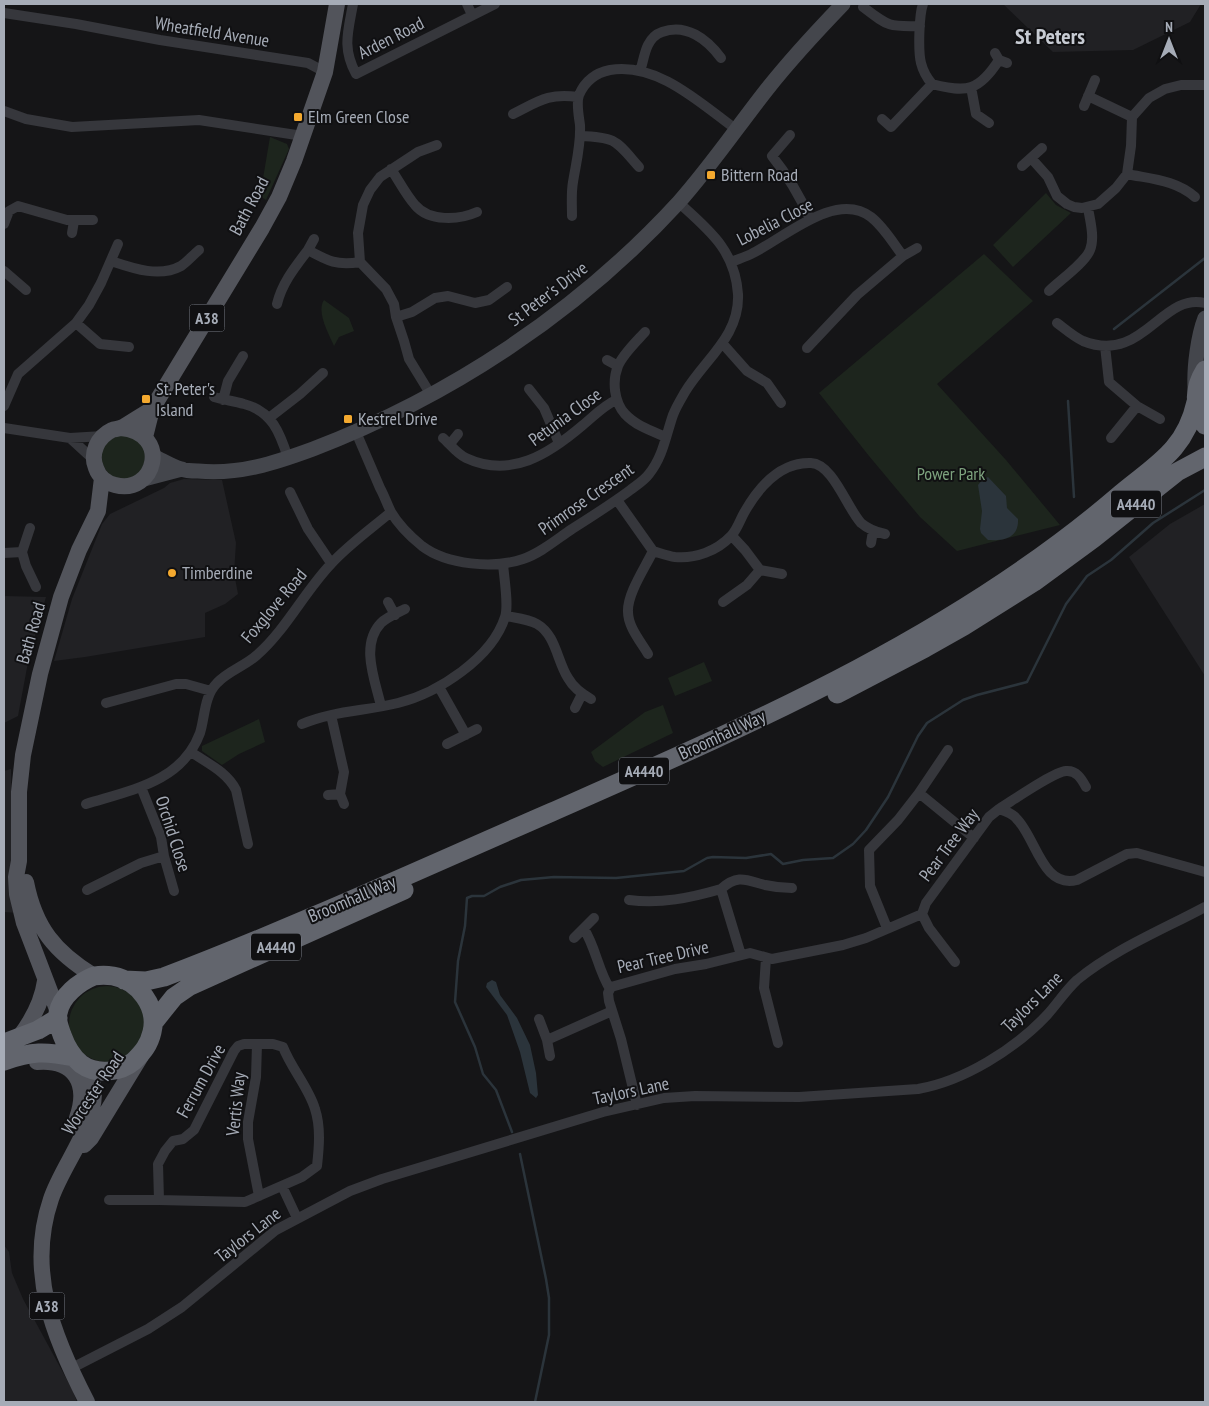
<svg xmlns="http://www.w3.org/2000/svg" width="1209" height="1406" viewBox="0 0 1209 1406" font-family="'PT Sans Narrow',sans-serif">
<style>
.built{fill:#212124}
.green{fill:#1d251d}
.water{fill:#2b343b}
.lines{fill:none;stroke-linecap:round;stroke-linejoin:round}
.stream{stroke:#2b343b;stroke-width:2.5}
.street{stroke:#36373c;stroke-width:10}
.secondary{stroke:#44464c;stroke-width:15}
.primary{stroke:#52545b;stroke-width:16}
.highway{stroke:#62656d;stroke-width:19}
.poi-dot{fill:#f4a92f;stroke:#101012;stroke-width:2}
.labels{text-anchor:middle;stroke-width:4;stroke-linejoin:round;paint-order:stroke}
.shield{fill:#101012;stroke:#797d86;stroke-width:1}
.shield-label{font-size:16px;font-weight:bold;fill:#a6acb7}
.street-label{font-size:18px;fill:#a6acb7;stroke:#101012}
.poi-label{font-size:18px;fill:#a6acb7;stroke:#101012;text-anchor:start}
.park-label{font-size:18px;fill:#7da27e;stroke:#101012}
.district-label{font-size:22px;font-weight:bold;fill:#c7cbd3;stroke:#101012}
</style>
<rect width="100%" height="100%" fill="#151517"/>
<path class="built" d="M1003,4H1201L1190,22L1133,50L1053,52Z
M184,479L222,480L236,543L234,573L238,594L225,604L205,613V637L85,657L54,661L72,599L102,524L110,514L164,488L170,483Z
M1205,504V676L1129,557L1170,524Z
M4,596L46,597L29,657L18,716L4,723Z
M11,769L12,835L18,913L4,912V771Z
M4,1245L9,1252L12,1273L23,1299L72,1389L77,1402H4Z"/>
<path class="green" d="M270,137L287,144L289,149L266,200L260,196Z
M1046,193L1056,205L1071,213L1013,267L993,245Z
M984,254L1033,301L937,384L1006,460L1060,525L957,551L920,517L869,456L819,393Z
M324,300L349,318L354,331L339,337L334,346C329,334 316,312 324,300Z
M119,435L133,436L147,452L141,473C137,475 131,479 126,480C108,481 94,459 106,444C109,440 114,438 119,435Z
M704,662L712,681L675,696L668,678Z
M663,705L673,733L603,767L595,761L591,752L645,712Z
M259,719L265,742L239,754L222,765L202,751V746Z
M69 1024a38 38 0 1 1 76 0a38 38 0 1 1-76 0Z"/>
<path class="water" d="M988,477L1006,496L1007,508L1018,519C1019,538 1004,541 988,540L981,533L980,529L982,511L978,485L982,480Z
M492,980L496,982L500,995L517,1018L530,1045L536,1073L538,1095L536,1098L530,1093L520,1052L507,1015L486,987L487,983Z"/>
<g class="lines">
<path class="stream" d="M1114,329L1205,258
M1068,401L1074,497
M512,1132L496,1090L483,1074L475,1047L455,1002L458,961L465,926L467,898L472,896H484L500,887L521,880L554,877L616,878L684,871L707,858L713,857L746,858L771,854L783,864L803,860L833,858L853,844L866,830L888,797L918,736L927,723L963,700L977,695L1027,682L1066,604L1087,576L1111,560L1153,523L1205,490
M520,1154L546,1279L549,1298V1335L535,1402"/>
<path class="street" d="M353,4C348,32 342,48 356,74L495,4
M467,4L472,15
M923,4C919,15 918,51 921,63C923,71 927,78 932,84C967,93 979,91 999,60
M863,7C888,26 888,27 920,26
M4,13L76,24L160,40L308,63L325,72
M995,53L999,60L1007,63
M640,71C643,63 644,53 648,45C651,39 656,34 662,32C686,23 707,39 721,58
M971,87L976,114L989,123
M1088,96L1132,117
M1084,106L1095,80
M4,111L26,119L72,127L199,120L303,136
M513,114C539,101 548,93 578,97
M882,119L891,127L932,84
M790,135L772,156C789,177 799,194 810,219
M580,136C617,137 616,141 639,167
M1031,158L1048,177L1057,196L1067,204L1074,207L1082,208L1098,204L1116,188L1127,174L1131,146L1132,117L1149,98L1165,89L1181,85H1205
M1022,166L1042,148
M391,169C399,181 406,195 415,205C429,222 459,220 477,212
M1127,174C1151,179 1176,180 1195,197
M572,216C572,205 571,193 573,182C576,163 581,145 580,125C579,117 576,103 579,95C585,81 595,73 610,70C658,62 701,104 737,130
M4,224L9,211L18,206L67,220H93
M72,233L74,221
M308,250L314,239
M903,256L917,248
M111,261C132,268 159,278 181,266C187,262 193,255 199,250
M731,262C738,259 746,257 753,253C784,238 836,190 871,217C884,227 893,243 903,256L857,295L807,348
M4,271L26,290
M1049,291C1059,281 1085,263 1090,250C1095,238 1090,220 1088,208
M277,304C282,283 295,267 308,250C328,261 337,266 360,262
M396,317L412,312L435,298L448,296L475,303L489,300L507,287
M76,323L100,344L129,347
M1057,323C1065,329 1074,337 1083,341C1143,365 1161,292 1205,303
M645,332C636,342 623,354 618,366C612,381 614,402 625,414C636,426 652,431 666,437
M723,344L747,371L767,383L781,403
M1105,346L1109,382L1137,406L1160,419
M607,360L618,366
M529,389L544,408L559,443
M431,395L409,359L404,341L396,317L394,304L386,289L360,262L358,233L363,205L370,190L380,177L418,152L437,145
M214,397C224,400 234,401 244,404C272,411 280,433 288,458
M223,400L228,381L243,356
M4,406L18,374L76,323L89,305L101,283L118,244
M269,418L300,394L323,373
M4,428L70,438L103,436
M356,432C364,451 372,469 380,488C384,495 387,504 391,512C398,524 411,537 422,546C447,565 494,569 523,559C541,553 557,539 572,529C591,517 610,505 629,491C635,486 644,481 649,474C663,457 666,435 673,415C676,407 681,399 685,392C705,359 740,336 738,294C735,250 709,230 678,202
M70,438L94,460
M443,438C450,444 457,454 466,458C511,479 549,454 583,425C594,416 603,406 616,400
M1111,438L1137,406
M450,444L458,434
M290,492L308,529L331,563
M617,500L653,551C660,553 668,556 675,557C695,559 717,551 731,536C737,530 740,520 744,513C758,488 779,462 811,463C833,464 847,508 861,523C868,529 876,532 885,534
M871,543L873,531
M22,552L26,566L36,587
M4,553L22,552L30,528
M760,570L782,574
M388,602L395,615
M723,602L747,585L760,570L745,550L732,536
M506,616C516,618 528,619 537,624C556,635 557,661 568,678C573,687 582,694 591,699
M648,654C641,642 628,627 628,612C627,594 645,568 653,551
M439,687L466,735
M106,703L176,684H186L211,691
M381,706C375,680 360,645 381,623C387,617 397,613 405,609
M575,708L582,694
M331,715L344,772L340,794L344,804
M302,724C332,711 366,711 398,703C438,693 492,658 505,617C509,606 504,577 503,564
M447,744L477,729
M948,750L919,793L974,838
M191,752C207,763 227,772 236,790L248,844
M141,787L161,837L164,856L174,891
M328,795L340,794
M86,804C131,790 182,782 200,733C205,717 204,696 217,683C228,671 245,666 257,655C285,631 305,591 331,564C347,546 372,528 391,512
M999,809C1012,801 1053,772 1066,771C1077,770 1082,780 1086,787
M721,889C738,874 746,880 765,885C774,887 783,888 792,888
M87,890L141,863L164,856
M629,900C661,904 690,898 721,889L741,955
M922,914L926,903L989,817L999,809C1005,811 1012,813 1016,818C1036,837 1042,889 1077,880L1127,854L1137,853L1205,872
M922,914L929,928L955,962
M887,928L870,886L869,850L898,820L919,793
M584,929C596,948 598,970 610,989
M574,938L594,918
M766,958L764,988L778,1043
M539,1019L547,1040L550,1056
M547,1040L612,1011
M244,1044H273L283,1047C291,1068 309,1088 315,1109C321,1127 319,1148 317,1166L302,1177L245,1202L159,1200L158,1164L165,1151L173,1141L183,1139L194,1130L234,1051L238,1046Z
M257,1044L256,1077L248,1122V1139L259,1196
M637,1105L621,1039L609,1001L608,993L611,987L675,969L706,964L750,953L772,959L843,945L866,938L922,914
M282,1186L297,1218
M109,1200H159
M70,1369L148,1329L182,1307L276,1230L350,1191L382,1179L603,1112L664,1098L695,1096L799,1097L918,1089C964,1081 1015,1049 1047,1015C1057,1004 1066,990 1077,980C1115,949 1162,930 1205,907"/>
<path class="secondary" d="M1195,387C1194,367 1198,336 1205,318
M153,456C162,460 171,466 181,469C186,471 193,471 198,471C239,475 275,463 313,449C451,396 578,312 679,202C711,166 738,126 768,88C791,59 817,31 843,4
M144,479L182,469"/>
<path class="primary" d="M121,428C172,433 155,496 115,485C107,483 99,477 96,468C90,454 97,437 112,430C115,429 119,429 123,427C133,421 142,415 152,409
M145,437L152,409L262,228L279,197L294,161L325,72L337,4
M26,882C35,928 55,952 94,976
M58,1012L24,923L17,894L16,877L19,861V792L23,755L40,674L61,597L79,550L98,511L102,478
M20,1036C33,1019 42,1002 45,981
M37,1062C75,1059 89,1084 77,1118
M84,1145L91,1138L141,1056
M87,1402C54,1338 26,1272 51,1199C62,1166 93,1130 94,1094C95,1086 90,1076 88,1068"/>
<path class="highway" d="M1205,370C1193,389 1194,407 1205,425
M837,694L925,648L964,626L1034,582L1094,538L1177,472L1205,457
M94,976C100,975 107,975 113,976C139,981 158,1007 152,1032C149,1045 143,1052 134,1061C120,1073 96,1075 81,1064C71,1056 66,1046 62,1035C60,1029 56,1020 58,1013C61,996 79,982 94,976Z
M124,980L146,981L164,977C295,927 423,868 552,812C749,725 952,638 1117,497C1153,466 1185,452 1196,402
M154,1022L174,997L190,986L404,890
M4,1043L38,1030L58,1018
M4,1061C32,1051 45,1051 74,1057"/>
</g>
<g class="poi-dot">
<rect x="293" y="112" width="10" height="10" rx="2.5"/>
<rect x="706" y="170" width="10" height="10" rx="2.5"/>
<rect x="141" y="394" width="10" height="10" rx="2.5"/>
<rect x="343" y="414" width="10" height="10" rx="2.5"/>
<circle cx="172" cy="573" r="5"/>
</g>
<g class="labels">
<g class="shield">
<rect x="189.5" y="304.5" width="35" height="27" rx="4"/>
<rect x="1111" y="490.5" width="50" height="27" rx="4"/>
<rect x="619" y="757.5" width="50" height="27" rx="4"/>
<rect x="251" y="933.5" width="50" height="27" rx="4"/>
<rect x="29.5" y="1292.5" width="35" height="27" rx="4"/>
</g>
<g class="shield-label">
<text x="207" y="324">A38</text>
<text x="1136" y="510">A4440</text>
<text x="644" y="777">A4440</text>
<text x="276" y="953">A4440</text>
<text x="47" y="1312">A38</text>
</g>
<g class="street-label">
<text transform="translate(212 32) rotate(9)" y="6">Wheatfield Avenue</text>
<text transform="translate(391 38) rotate(-27)" y="6">Arden Road</text>
<text transform="translate(249 206) rotate(-62)" y="6">Bath Road</text>
<text transform="translate(775 222) rotate(-27)" y="6">Lobelia Close</text>
<text transform="translate(548 294) rotate(-37)" y="6">St Peter's Drive</text>
<text transform="translate(565 417) rotate(-36)" y="6">Petunia Close</text>
<text transform="translate(586 499) rotate(-35)" y="6">Primrose Crescent</text>
<text transform="translate(274 606) rotate(-50)" y="6">Foxglove Road</text>
<text transform="translate(31 633) rotate(-74)" y="6">Bath Road</text>
<text transform="translate(722 735) rotate(-25)" y="6">Broomhall Way</text>
<text transform="translate(173 834) rotate(72)" y="6">Orchid Close</text>
<text transform="translate(949 845) rotate(-53)" y="6">Pear Tree Way</text>
<text transform="translate(352 899) rotate(-23)" y="6">Broomhall Way</text>
<text transform="translate(663 957) rotate(-13)" y="6">Pear Tree Drive</text>
<text transform="translate(1032 1002) rotate(-45)" y="6">Taylors Lane</text>
<text transform="translate(201 1081) rotate(-61)" y="6">Ferrum Drive</text>
<text transform="translate(631 1091) rotate(-12)" y="6">Taylors Lane</text>
<text transform="translate(93 1093) rotate(-56)" y="6">Worcester Road</text>
<text transform="translate(236 1104) rotate(-84)" y="6">Vertis Way</text>
<text transform="translate(248 1235) rotate(-38)" y="6">Taylors Lane</text>
</g>
<g class="poi-label">
<text x="308" y="123">Elm Green Close</text>
<text x="721" y="181">Bittern Road</text>
<text x="156" y="395">St. Peter's<tspan x="156" dy="21">Island</tspan></text>
<text x="358" y="425">Kestrel Drive</text>
<text x="182" y="579">Timberdine</text>
</g>
<g class="park-label">
<text x="951" y="480">Power Park</text>
</g>
<g class="district-label">
<text x="1050" y="44">St Peters</text>
</g>
</g>
<rect width="1209" height="1406" fill="none" stroke="#a6acb7" stroke-width="10"/>
<g transform="translate(1169 40)" stroke="#101012" stroke-width="4" paint-order="stroke">
<path d="M0-4L9 19L0 12L-9 19Z" fill="#a6acb7"/>
<text y="-8" font-size="14" font-weight="bold" text-anchor="middle" fill="#a6acb7">N</text>
</g>
</svg>
